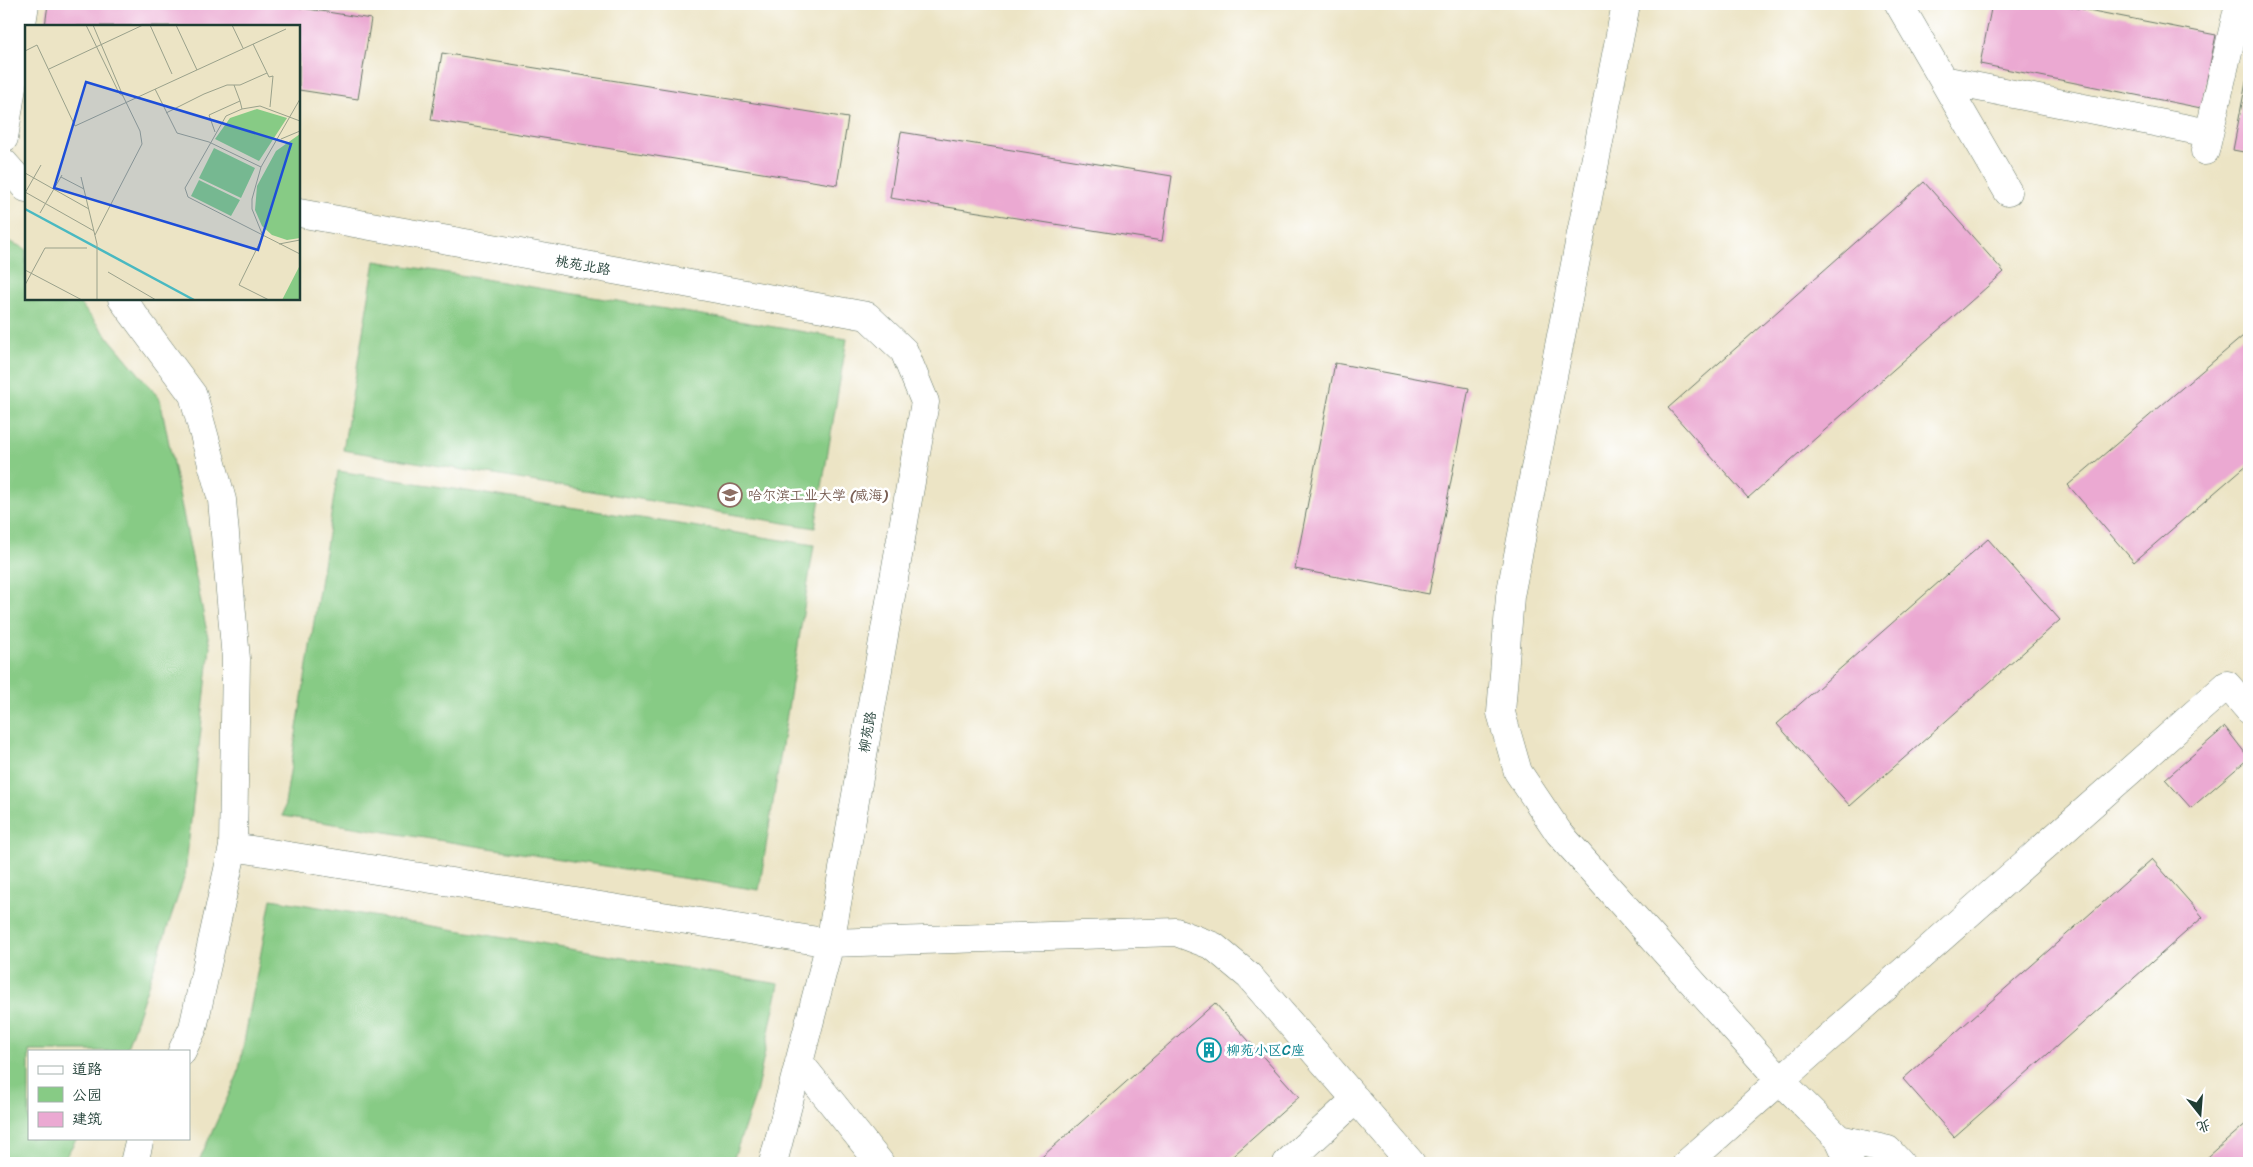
<svg xmlns="http://www.w3.org/2000/svg" width="2253" height="1167" viewBox="0 0 2253 1167" font-family="Sriracha,'LXGW WenKai TC',sans-serif">
<style>
.green{fill:#87cb85;stroke:#53845c}
.building{fill:#eba9d2}
.lines{fill:none;stroke-linecap:round;stroke-linejoin:round}
.minor-casing{stroke:#677767;stroke-width:29}
.minor{stroke:#fff;stroke-width:28}
.labels{text-anchor:middle;stroke-width:5;stroke-linejoin:round;paint-order:stroke}
.street-label{font-size:14px;fill:#1f3d34;stroke:#fff}
.education-label{font-size:14px;fill:#785e54;stroke:#fff;text-anchor:start}
.culture-label{font-size:14px;fill:#0d838f;stroke:#fff;text-anchor:start}
.inset-river{fill:none;stroke:#4ab9c1;stroke-width:2.5}
.inset-road{fill:none;stroke:#9aa18b;stroke-width:1}
.view{fill:#1d4ed8;fill-opacity:0.15;stroke:#1d4ed8;stroke-width:2.5}
.inset-edge{fill:none;stroke:#1f3d34;stroke-width:2.5}
</style>
<rect width="100%" height="100%" fill="#fff"/>
<filter id="ink" filterUnits="userSpaceOnUse"><feTurbulence type="fractalNoise" baseFrequency=".02" numOctaves="2"/><feDisplacementMap in="SourceGraphic" scale="10" xChannelSelector="R" yChannelSelector="G"/><feConvolveMatrix kernelMatrix="1 2 1 2 8 2 1 2 1" color-interpolation-filters="sRGB"/></filter>
<filter id="wash" filterUnits="userSpaceOnUse"><feTurbulence type="fractalNoise" baseFrequency=".0096" numOctaves="4" result="noise"/><feDisplacementMap in="SourceGraphic" scale="20" xChannelSelector="R" yChannelSelector="G"/><feGaussianBlur stdDeviation="1.12" result="paint"/><feColorMatrix in="noise" values="0 0 0 0 0 0 0 0 0 0 0 0 0 0 0 0 0 1.4 0 .05"/><feComposite in="paint" operator="in"/></filter>
<g filter="url(#wash)">
<rect width="100%" height="100%" fill="#ece4c5"/>
<path class="green" d="M4,239L26,249V299H76L160,399L210,647L185,875L126,1051H29V1138H77L62,1163H4Z
M375,261L847,339L815,528L343,450Z
M338,471L814,545L759,890L283,816Z
M271,899L779,984L756,1094L732,1163H198L238,1074Z"/>
<g id="blocks">
<path class="building" d="M48,4H277L371,19L358,99L299,90V26H45Z
M1992,4H2057L2216,35L2201,108L1980,64Z
M442,53L848,118L837,185L431,120Z
M2247,77H2249V153L2233,150Z
M901,132L1172,176L1162,241L890,198Z
M1924,182L2004,272L1748,498L1668,408Z
M2249,331V463L2134,562L2068,485Z
M1335,363L1469,388L1429,594L1295,569Z
M1988,539L2060,620L1850,806L1777,724Z
M2225,727L2249,758L2191,808L2165,779Z
M2152,859L2203,917L1954,1137L1903,1079Z
M1215,1003L1299,1097L1225,1163H1035Z
M2249,1121V1163H2201Z"/>
</g>
</g>
<g filter="url(#ink)">
<use href="#blocks" fill-opacity="0" stroke="#677767" stroke-width="1"/>
<g class="lines">
<g class="minor-casing">
<path id="minor" d="M1626,4L1510,596L1501,713L1518,772L1559,833L1779,1079L1839,1139
M1899,4L2008,192
M1943,80L2209,133
M4,138L25,4
M2205,151L2239,4
M4,163L26,188
M299,213L867,316L904,351L925,402L830,943L773,1163
M122,299L193,395L222,500L236,659L233,847L193,1028L182,1051
M233,847L830,943L1176,932L1213,946L1249,976L1411,1163
M799,1062L880,1163
M134,1163L140,1138
M1287,1163L1356,1099
M1687,1163L2227,685L2249,710
M1850,1163L1839,1139L1888,1150L1900,1163"/>
</g>
<use href="#minor" class="minor"/>
</g>
</g>
<defs>
<g id="university-ring" transform="scale(1.25)"><circle r="9.5" fill="#fff" stroke="#8d6e63" stroke-width="1.5"/><path d="M0-5L7-2L0 1L-7-2ZM-4 1L0 2.5L4 1V4Q0 6-4 4Z" fill="#8d6e63"/></g>
<g id="building-ring" transform="scale(1.25)"><circle r="9.5" fill="#fff" stroke="#0f9aa8" stroke-width="1.5"/><path d="M-4-6H4V6H1V3H-1V6H-4ZM-2.5-4.3h1.7v1.8h-1.7ZM.8-4.3h1.7v1.8H.8ZM-2.5-1h1.7V.8h-1.7ZM.8-1h1.7V.8H.8Z" fill="#0f9aa8"/></g>
</defs>
<g fill-rule="evenodd">
<use href="#university-ring" x="730" y="495"/>
<use href="#building-ring" x="1209" y="1050"/>
</g>
<g class="labels">
<g class="street-label">
<text transform="translate(583 265) rotate(10)" y="5">桃苑北路</text>
<text transform="translate(867 732) rotate(-80)" y="5">柳苑路</text>
</g>
<g class="education-label">
<text x="748" y="500">哈尔滨工业大学 (威海)</text>
</g>
<g class="culture-label">
<text x="1226" y="1055">柳苑小区C座</text>
</g>
</g>
<g transform="translate(25 25)">
<rect width="275" height="275" fill="#ece4c5"/>
<path d="M232,84L262,93L234,136L190,114L205,93ZM275,109V213L262,215L247,210L237,201L230,185L232,161L251,126ZM189,123L230,143L216,173L174,153ZM174,155L215,175L206,191L166,171ZM275,240V275H257Z" fill="#87cb85"/>
<path class="inset-river" d="M0,184L169,275"/>
<path class="inset-road" d="M61,0L94,68L98,71L68,0M125,0L147,49M151,0L172,45M207,0L218,23M228,19L244,52L248,51L245,82M0,26L12,20L50,101L261,4M24,44L118,0M209,60L215,76M130,64L152,108L184,117L236,142M141,88L179,69L202,60H215L242,48M275,96L235,81L217,84L201,91L160,163L163,172L275,229M190,107L184,90L215,76L217,84M256,114L275,106M0,148L64,184M36,152L59,164M56,152L72,219V275M0,167L69,206M0,168L16,140M15,188L37,150M70,210L117,119L115,106L98,71M254,219L275,215M0,245L57,275M83,247L131,275M0,260L20,223H62M244,275L214,260L238,211L227,184V174L236,142L275,74"/>
<path class="view" d="M61,57L266,119L233,225L29,163Z"/>
<rect width="275" height="275" class="inset-edge"/>
</g>
<rect width="2253" height="1167" fill="none" stroke="#fff" stroke-width="20"/>
<rect x="28" y="1050" width="162" height="90" fill="#ffffff" stroke="#a5b1ae"/>
<rect x="38" y="1066" width="25" height="8" fill="#ffffff" stroke="#a5b1ae"/>
<text x="72" y="1074" font-size="15" fill="#1f3d34">道路</text>
<rect x="38" y="1087" width="25" height="15" fill="#87cb85" stroke="#a5b1ae"/>
<text x="72" y="1100" font-size="15" fill="#1f3d34">公园</text>
<rect x="38" y="1112" width="25" height="15" fill="#eba9d2" stroke="#a5b1ae"/>
<text x="72" y="1124" font-size="15" fill="#1f3d34">建筑</text>
<g transform="translate(2200 1114) rotate(163)" stroke="#ffffff" stroke-width="4" paint-order="stroke">
<path d="M0-4L9 19L0 12L-9 19Z" fill="#1f3d34"/>
<text y="-8" font-size="14" font-weight="bold" text-anchor="middle" fill="#1f3d34">北</text>
</g>
</svg>
